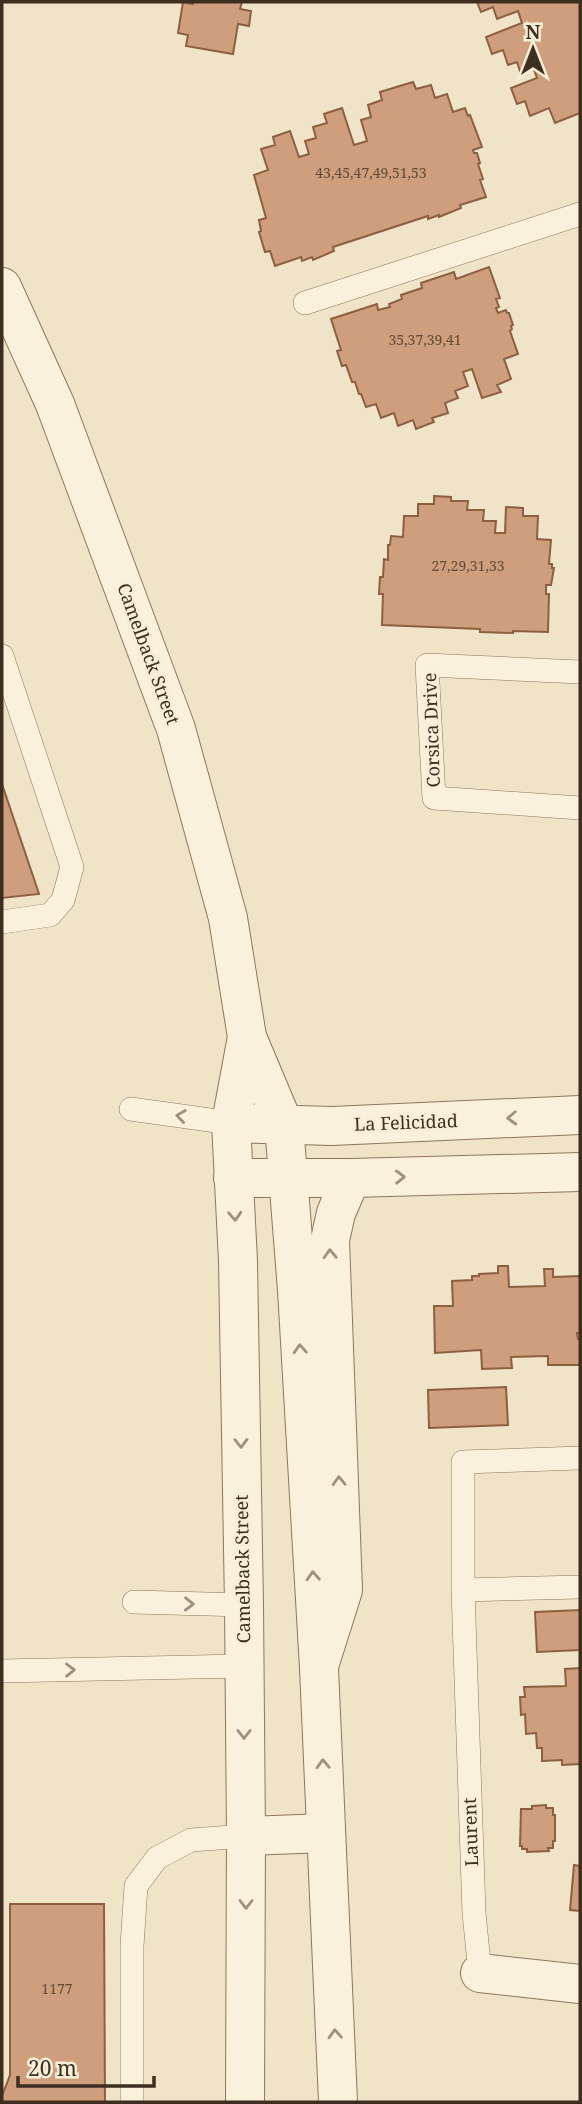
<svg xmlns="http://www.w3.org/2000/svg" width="582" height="2104" viewBox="0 0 582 2104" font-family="'Noto Serif',serif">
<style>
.building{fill:#cf9f7d;stroke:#8d5f41;stroke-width:2}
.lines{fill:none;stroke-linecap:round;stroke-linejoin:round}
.service-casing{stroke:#8d765c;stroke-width:24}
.minor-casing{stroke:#8d765c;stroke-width:40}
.tertiary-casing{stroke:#8d765c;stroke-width:40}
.service{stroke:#faf1dc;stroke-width:23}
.minor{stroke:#faf1dc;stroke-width:38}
.tertiary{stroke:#faf1dc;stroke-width:38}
.oneway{stroke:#9c907e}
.labels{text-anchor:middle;stroke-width:6;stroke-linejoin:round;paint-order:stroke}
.number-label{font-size:14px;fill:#624a37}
.street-label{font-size:18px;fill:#3d2e20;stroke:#f7eed8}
</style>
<rect width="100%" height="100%" fill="#f0e4c8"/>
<path class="building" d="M183,2L193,4L194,2H242L240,9L251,11L249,26L238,24L233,54L186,46L188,35L178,33Z
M477,2H580V113L555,123L549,108L530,116L525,101L517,104L511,88L537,78L533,67L520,71L517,62L508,65L503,50L492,54L486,37L522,23L518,11L497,19L493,7L481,12Z
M413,82L416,89L431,85L435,98L447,94L453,112L465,108L468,116L470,115L482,147L473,150L474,153H477L480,163L478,164L483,179L480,180L486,197L460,205L461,208L439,217V215L428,219V216L333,247L334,251L313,260L312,257L302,261L301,257L275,266L270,251L265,252L259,232L261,231L259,220L266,218L254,175L268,170L261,149L275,145L273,137L290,131L299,157L309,154L305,141L316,138L313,127L327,123L324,114L342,108L354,145L367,141L361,120L371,117L368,105L382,100L380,92Z
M489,267L500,298L496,299L499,307L496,308L498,313L506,310L507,313H509L513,325L511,326L512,329L510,331L518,354L504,359L511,379L497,385L501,392L482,398L472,369L463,372L468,386L455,391L458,398L445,403L448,413L432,418L434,422L416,429L413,420L398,426L394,413L381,418L376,404L366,407L361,394H359L355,382H352L346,365L342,366L337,351L341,350L331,319L377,304L378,310L390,307L389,304L402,299L401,295L422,288L421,283L454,272L456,279Z
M434,496L451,497V501H468L467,510H484L483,521H496L495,533H505L506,507L523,508V516H538L537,539L551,540L549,564H552V568H554L551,585H546V594H549L548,632L513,631V633L480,632V629L382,625L383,594H379L380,577H383L384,559L388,560V545H390L391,536L403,537L404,516H418V504H434Z
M2,784L39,894L2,898Z
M498,1266H508L509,1287L545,1286L544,1269H553V1277L580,1276V1333H577L578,1339H580V1362L579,1365H548V1356L511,1357L512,1368L482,1369L481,1350L435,1353L434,1306H453L452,1281L472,1280V1276H479V1274L498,1273Z
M506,1387L508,1425L429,1428L428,1390Z
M580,1610V1650L537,1652L535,1612Z
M580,1668V1764L562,1765V1760L542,1761V1748H537L536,1733L526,1734L525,1714L521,1715L520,1697H525L524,1687L566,1686L565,1669Z
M546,1805V1808H553V1815H555V1841H553V1848H548L549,1851L527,1852V1849H522V1846H520L521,1809H532V1806Z
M574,1865L580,1866V1911L570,1910Z
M10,1904H104L105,2102H2V2096L10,2075Z"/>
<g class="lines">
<g class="service-casing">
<path id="service" d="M305,303L580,214
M2,656L72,867L63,900L50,915L2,922
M580,672L427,665L434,798L580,808
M131,1109L231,1123
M463,1590L580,1587
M134,1602L244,1605
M2,1671L243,1666
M480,1973L474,1913L463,1590V1462L580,1458
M132,2102V1946L136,1886L157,1858L191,1840L246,1836"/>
</g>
<g class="minor-casing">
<path id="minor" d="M231,1123L332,1126L580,1115
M233,1178H351L580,1172
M319,1666L343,1590L330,1240L336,1213L351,1178
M246,1836L326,1833
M480,1973L580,1984"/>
</g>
<g class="tertiary-casing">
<path id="tertiary" d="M2,287L55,404L176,729L228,918L247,1037L284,1125L297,1290L319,1668L338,2102
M245,2102L246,1836L244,1605L238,1261L231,1123L247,1037"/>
</g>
<use href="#service" class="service"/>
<use href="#minor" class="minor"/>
<use href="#tertiary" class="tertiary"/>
</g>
<defs><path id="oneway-chevron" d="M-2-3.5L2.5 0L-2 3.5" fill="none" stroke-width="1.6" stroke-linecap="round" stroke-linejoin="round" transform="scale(1.75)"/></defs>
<g class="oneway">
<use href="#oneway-chevron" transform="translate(181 1116) rotate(-172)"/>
<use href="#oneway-chevron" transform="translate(512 1118) rotate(178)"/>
<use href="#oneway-chevron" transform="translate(400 1177) rotate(-1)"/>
<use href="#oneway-chevron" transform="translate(235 1216) rotate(87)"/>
<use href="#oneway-chevron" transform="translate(330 1254) rotate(-92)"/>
<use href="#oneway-chevron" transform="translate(300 1349) rotate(-93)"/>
<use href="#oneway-chevron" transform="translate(241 1443) rotate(89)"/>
<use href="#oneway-chevron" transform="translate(339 1481) rotate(-92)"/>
<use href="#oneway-chevron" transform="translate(313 1576) rotate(-93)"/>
<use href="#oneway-chevron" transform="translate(189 1604) rotate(1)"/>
<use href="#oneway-chevron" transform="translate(70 1670) rotate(-1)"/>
<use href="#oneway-chevron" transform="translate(244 1734) rotate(90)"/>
<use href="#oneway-chevron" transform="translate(323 1764) rotate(-92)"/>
<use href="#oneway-chevron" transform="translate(246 1904) rotate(90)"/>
<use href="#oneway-chevron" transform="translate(335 2034) rotate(-93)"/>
</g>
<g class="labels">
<g class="number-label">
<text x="371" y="178">43,45,47,49,51,53</text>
<text x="425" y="345">35,37,39,41</text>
<text x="468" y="571">27,29,31,33</text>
<text x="57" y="1994">1177</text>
</g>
<g class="street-label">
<text transform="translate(148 654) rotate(70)" y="6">Camelback Street</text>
<text transform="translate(432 730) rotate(-92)" y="6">Corsica Drive</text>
<text transform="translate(406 1123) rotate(-2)" y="6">La Felicidad</text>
<text transform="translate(243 1569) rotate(-91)" y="6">Camelback Street</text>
<text transform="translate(471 1832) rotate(-92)" y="6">Laurent</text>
</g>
</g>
<rect width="582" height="2104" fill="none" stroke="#3d2e20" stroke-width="7"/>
<g transform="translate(533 49)" stroke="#f7eed8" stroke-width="5" paint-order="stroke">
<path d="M0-5L12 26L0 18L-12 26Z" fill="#3d2e20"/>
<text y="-10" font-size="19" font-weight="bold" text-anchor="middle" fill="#3d2e20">N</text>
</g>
<path d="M18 2076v10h136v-10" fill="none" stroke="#3d2e20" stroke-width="3.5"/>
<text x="28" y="2076" font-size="21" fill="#3d2e20" stroke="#f7eed8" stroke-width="5" paint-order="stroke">20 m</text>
</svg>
